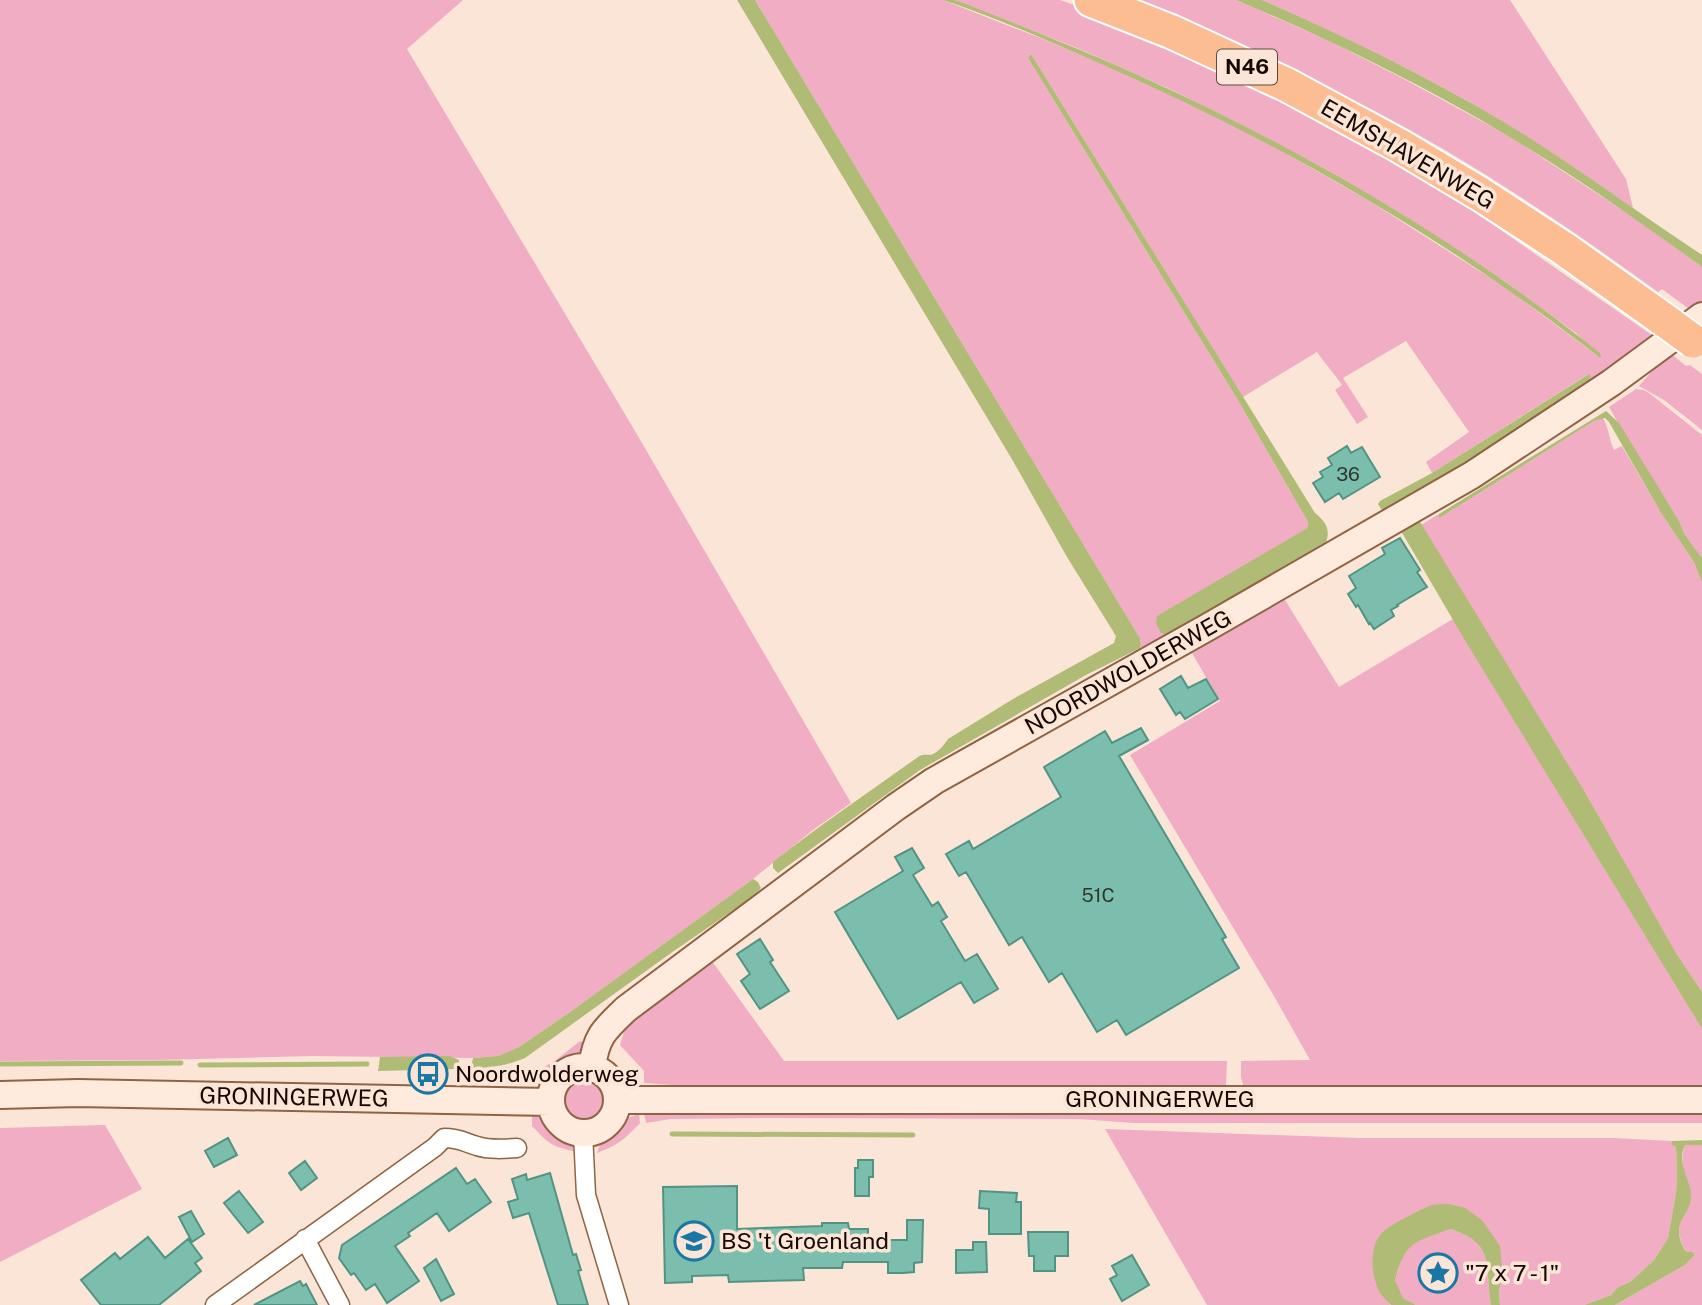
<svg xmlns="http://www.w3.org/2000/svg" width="1702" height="1305" viewBox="0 0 1702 1305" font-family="'Public Sans',sans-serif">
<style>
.green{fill:#f0adc4}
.water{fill:#b0bc75}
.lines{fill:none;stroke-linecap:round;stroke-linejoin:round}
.stream{stroke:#b0bc75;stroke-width:5}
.building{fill:#7bbead;stroke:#519484;stroke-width:2}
.street-casing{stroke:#8f6343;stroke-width:21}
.secondary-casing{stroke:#8f6343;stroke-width:30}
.highway-casing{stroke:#fff;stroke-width:37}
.street{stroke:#fff;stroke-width:18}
.secondary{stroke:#feebde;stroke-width:26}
.highway{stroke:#fbbd91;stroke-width:33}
.highway-bridge-casing{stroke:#fff;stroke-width:37;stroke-linecap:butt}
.highway-bridge{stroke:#fbbd91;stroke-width:33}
.labels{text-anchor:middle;stroke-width:7;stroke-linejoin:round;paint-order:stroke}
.number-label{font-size:19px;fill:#30352b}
.shield{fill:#fae5d7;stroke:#5b4a40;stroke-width:2}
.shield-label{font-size:21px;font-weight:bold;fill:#170700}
.street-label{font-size:23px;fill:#170700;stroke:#fae5d7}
.poi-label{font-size:23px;fill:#170700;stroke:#fae5d7;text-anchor:start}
</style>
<rect width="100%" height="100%" fill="#fae5d7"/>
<path class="green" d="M0,0H463L407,49L635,431L851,803L813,830L753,879L570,1012L519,1047L498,1056L473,1058L312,1056L157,1060L0,1061Z
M755,0H943L1063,47L1168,93L1210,113L1280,150L1371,202L1506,288L1599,357L1577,334L1503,280L1402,214L1318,165L1174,91L1077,48L954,0H1060L1083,8L1287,99L1449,194L1656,338L1614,372L1434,483L1515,431L1589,380L1591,377L1587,375L1432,473L1426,462L1469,432L1406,341L1343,378L1368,417L1357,424L1335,390L1342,385C1334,373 1325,364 1317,352L1243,397L1031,54L1028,58L1236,397L1308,522V526L1306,529L1161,633L1166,635L1140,648C1143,642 1139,636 1135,630Z
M1126,0H1236L1327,40L1404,79L1509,136L1636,219L1702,267V306L1693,312L1662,289L1658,292C1564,224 1467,158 1363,105Z
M1262,0H1510L1626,179L1633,208C1575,167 1515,128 1453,93C1391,59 1327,29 1262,0Z
M1669,352L1686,366L1690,365L1702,374V430L1664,400L1639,386Z
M1636,389L1644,390L1649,393L1702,435V558L1685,535L1679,521L1641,463L1609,407Z
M1603,418C1609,428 1609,440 1614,450L1622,446L1661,513L1694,562L1702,583V992L1676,953L1534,709L1421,525L1439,514L1438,516L1441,517L1594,421Z
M1285,600L1339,687L1453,619L1702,1029V1091L1244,1088L1241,1077V1061L1310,1060L1274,996L1130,755L1220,701L1192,653Z
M709,957L784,1061H1227L1226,1085L1225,1088L731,1089L644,1083V1071L620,1045L629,1016Z
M580,1041L587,1044C573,1059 550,1077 531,1084L532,1074L556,1060Z
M583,1077C605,1079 615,1092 604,1112C566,1140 545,1082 583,1077Z
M709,1107L1702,1108V1123H1134L1079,1119L773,1118L670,1119L646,1123L644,1113Z
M639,1114L640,1123C625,1139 618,1145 597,1153L602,1139L630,1117Z
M532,1115C552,1120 567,1134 577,1152C551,1146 550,1145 532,1126Z
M105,1125L142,1189L0,1262V1128Z
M1105,1129L1359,1138H1613L1672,1141V1145L1676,1147L1677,1174L1676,1193L1668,1238L1654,1260L1630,1282L1618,1287L1611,1295L1584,1305H1500L1499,1289L1503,1278L1482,1220L1381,1234C1376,1242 1372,1253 1373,1262C1374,1271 1384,1299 1391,1305H1207Z
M1685,1145H1702V1305H1615L1685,1265L1695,1255L1685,1250C1669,1220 1691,1219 1690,1193C1690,1187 1687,1183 1685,1177C1682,1168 1681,1154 1685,1145Z
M1451,1229C1497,1245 1484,1266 1491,1305H1416L1403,1298L1398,1288L1395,1280L1402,1258L1410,1246L1418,1240Z"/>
<path class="water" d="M737,0H755L1135,630L1140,638L1141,645L1140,648L1086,675L920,770L778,873L773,868V862C820,825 869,792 918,757C923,753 927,756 933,754C939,751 944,745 948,739L1013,699L1114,643L1116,636L1067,557L1013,461Z
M943,0H954L963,3C1034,31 1106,59 1175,92C1325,163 1471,249 1600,353L1601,357H1599C1446,238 1278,141 1101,64C1049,41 997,18 943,0Z
M1236,0H1262L1269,3C1350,39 1431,78 1507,124C1574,165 1637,212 1702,255V267C1639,221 1575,176 1508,136C1421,84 1329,39 1236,0Z
M1031,54L1315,513C1325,521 1331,529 1326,542L1166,635L1161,633L1156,623L1157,616L1306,529L1308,526V522L1236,397L1028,58Z
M1589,374L1591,376L1589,380C1522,426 1455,472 1383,512L1378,504L1380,501L1432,473Z
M1606,411L1619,423L1679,521L1685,535L1702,558V583L1694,562L1661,513L1609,422L1605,418L1594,421L1441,517H1438L1439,514Z
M1419,520L1583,789L1676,953L1702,992V1029L1463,637L1401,531Z
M753,879L758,882L761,888L754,896L671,953L525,1058C506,1066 491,1068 471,1068L473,1058L498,1056L519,1047L570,1012Z
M450,1056L459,1060V1067L457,1069L378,1071L380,1057Z
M1702,1140V1145H1685C1676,1163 1690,1178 1691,1194C1692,1214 1673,1220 1681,1242C1684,1249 1684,1252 1692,1252L1695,1255L1685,1265L1615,1305H1584L1611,1295L1618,1287L1630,1282L1654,1260L1668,1238L1676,1193L1677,1174L1676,1147L1672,1145V1141Z
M1449,1204L1465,1208L1482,1220L1500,1246L1503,1278L1499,1289L1500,1305H1491C1484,1266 1497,1245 1451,1229C1415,1242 1406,1240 1395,1280L1403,1298L1416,1305H1391C1387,1301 1383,1297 1380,1293C1371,1277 1369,1249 1380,1235C1387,1226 1421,1209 1432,1205C1437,1204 1444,1204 1449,1204Z"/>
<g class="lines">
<path class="stream" d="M0,1064L181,1063
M200,1065L367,1064
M672,1134L913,1135"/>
</g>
<path class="building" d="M1347,446L1351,453L1362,447L1380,477L1343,499L1339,493L1325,502L1313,483L1323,477L1320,472L1332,465L1328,458Z
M1400,538L1420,570L1417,572L1427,587L1397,605L1398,606L1391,610L1394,616L1374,629L1370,623L1369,624L1358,605L1356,607L1348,594L1356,588L1349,576L1385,554L1382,548Z
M1181,676L1188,688L1206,679L1218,699L1185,719L1180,712L1176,715L1160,689Z
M1141,728L1148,740L1119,756L1226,937L1222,939L1239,968L1126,1035L1117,1020L1097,1032L1062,973L1049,982L1022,937L1009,945L966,872L959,876L946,854L969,841L973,849L1061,797L1044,767L1105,731L1112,743Z
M912,848L924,868L913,875L932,906L938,902L947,917L941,921L965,961L977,954L998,989L974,1003L961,982L898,1019L835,912L903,871L895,857Z
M760,939L773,960L770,962L789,991L760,1009L741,981L750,974L737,954Z
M228,1138L237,1155L214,1167L205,1151Z
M858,1160H873V1177H869V1196H855V1168H858Z
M305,1161L317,1178L301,1190L289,1173Z
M456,1168L467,1184L475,1179L491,1202L449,1231L437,1213L408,1233L410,1236L395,1246L419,1281L387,1303L375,1284L366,1290L354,1273L351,1275L339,1258L342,1245Z
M550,1173L573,1255L576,1254L581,1270L578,1271L588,1305H558L529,1213L513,1218L508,1202L518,1199L512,1179L526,1174L527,1180Z
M737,1186V1229L822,1226V1223H848L849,1229H868V1240H907V1220H923L922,1262L914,1263V1272L903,1273H888V1262H843L842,1268H803L804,1280L729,1282L728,1275L692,1276V1282L665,1283L663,1187Z
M239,1191L263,1222L248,1233L224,1203Z
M980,1191L1017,1193L1016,1202H1021V1234H989V1209L979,1208Z
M191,1211L204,1234L192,1242L179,1217Z
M1028,1232H1068V1256H1055V1271H1034V1256H1029Z
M148,1237L165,1258L188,1239L202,1258L195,1263L201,1271L159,1305H101L81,1280L115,1253L120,1259Z
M973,1242H986L987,1272L956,1273V1250H973Z
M1132,1255L1149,1285L1122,1301L1110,1279L1117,1275L1112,1266Z
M436,1259L454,1294L441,1301L424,1268Z
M300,1281L303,1286L306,1284L317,1305H254Z"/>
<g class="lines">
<g class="street-casing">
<path id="street" d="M583,1133L586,1195L619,1305
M305,1239L340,1305
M215,1305L435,1147L444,1138C460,1138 463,1142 477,1146C489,1150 504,1149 517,1148"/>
</g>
<g class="secondary-casing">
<path id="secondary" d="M551 1100a33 33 0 1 1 66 0a33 33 0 1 1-66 0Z
M592,1067C596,1036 605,1029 626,1009L896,807L934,781L1208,627L1472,475L1611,383L1702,316
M0,1095L78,1093L551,1102
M618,1100H1702"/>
</g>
<g class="highway-casing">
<path id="highway" d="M1091,0L1172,32L1287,85L1398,145L1480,194L1563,248L1667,322"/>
</g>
<use href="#street" class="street"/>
<use href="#secondary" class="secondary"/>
<use href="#highway" class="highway"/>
<g class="highway-bridge-casing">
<path id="highway-bridge" d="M1667,322L1693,341"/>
</g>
<use href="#highway-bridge" class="highway-bridge"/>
</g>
<defs>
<g id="bus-ring" transform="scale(2.0125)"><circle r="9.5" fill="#fae5d7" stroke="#1a77a5" stroke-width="1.5"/><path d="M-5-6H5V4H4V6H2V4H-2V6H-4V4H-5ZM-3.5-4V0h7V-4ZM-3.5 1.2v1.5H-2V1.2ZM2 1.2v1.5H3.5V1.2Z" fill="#1a77a5"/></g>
<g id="school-ring" transform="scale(2.0125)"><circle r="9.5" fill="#fae5d7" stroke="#1a77a5" stroke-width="1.5"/><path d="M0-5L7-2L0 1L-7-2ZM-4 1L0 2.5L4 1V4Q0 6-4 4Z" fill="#1a77a5"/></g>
<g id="sight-ring" transform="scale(2.0125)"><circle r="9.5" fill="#fae5d7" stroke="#1a77a5" stroke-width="1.5"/><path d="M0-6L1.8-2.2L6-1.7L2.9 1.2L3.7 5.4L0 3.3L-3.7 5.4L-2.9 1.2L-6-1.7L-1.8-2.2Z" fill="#1a77a5"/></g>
</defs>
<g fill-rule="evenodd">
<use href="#bus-ring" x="428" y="1074"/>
<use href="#school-ring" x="694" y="1241"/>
<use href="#sight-ring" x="1438" y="1273"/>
</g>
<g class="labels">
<g class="number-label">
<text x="1348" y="481">36</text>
<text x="1098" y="902">51C</text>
</g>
<rect class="shield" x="1217" y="49.5" width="60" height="35" rx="5"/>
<g class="shield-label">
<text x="1247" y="74">N46</text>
</g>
<g class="street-label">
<text transform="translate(1408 154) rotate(30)" y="8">EEMSHAVENWEG</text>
<text transform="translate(1128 672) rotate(-29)" y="8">NOORDWOLDERWEG</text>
<text transform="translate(294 1097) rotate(1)" y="8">GRONINGERWEG</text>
<text x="1160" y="1107">GRONINGERWEG</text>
</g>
<g class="poi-label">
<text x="455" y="1082">Noordwolderweg</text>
<text x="721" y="1249">BS 't Groenland</text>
<text x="1465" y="1281">"7 x 7 - 1"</text>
</g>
</g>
</svg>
